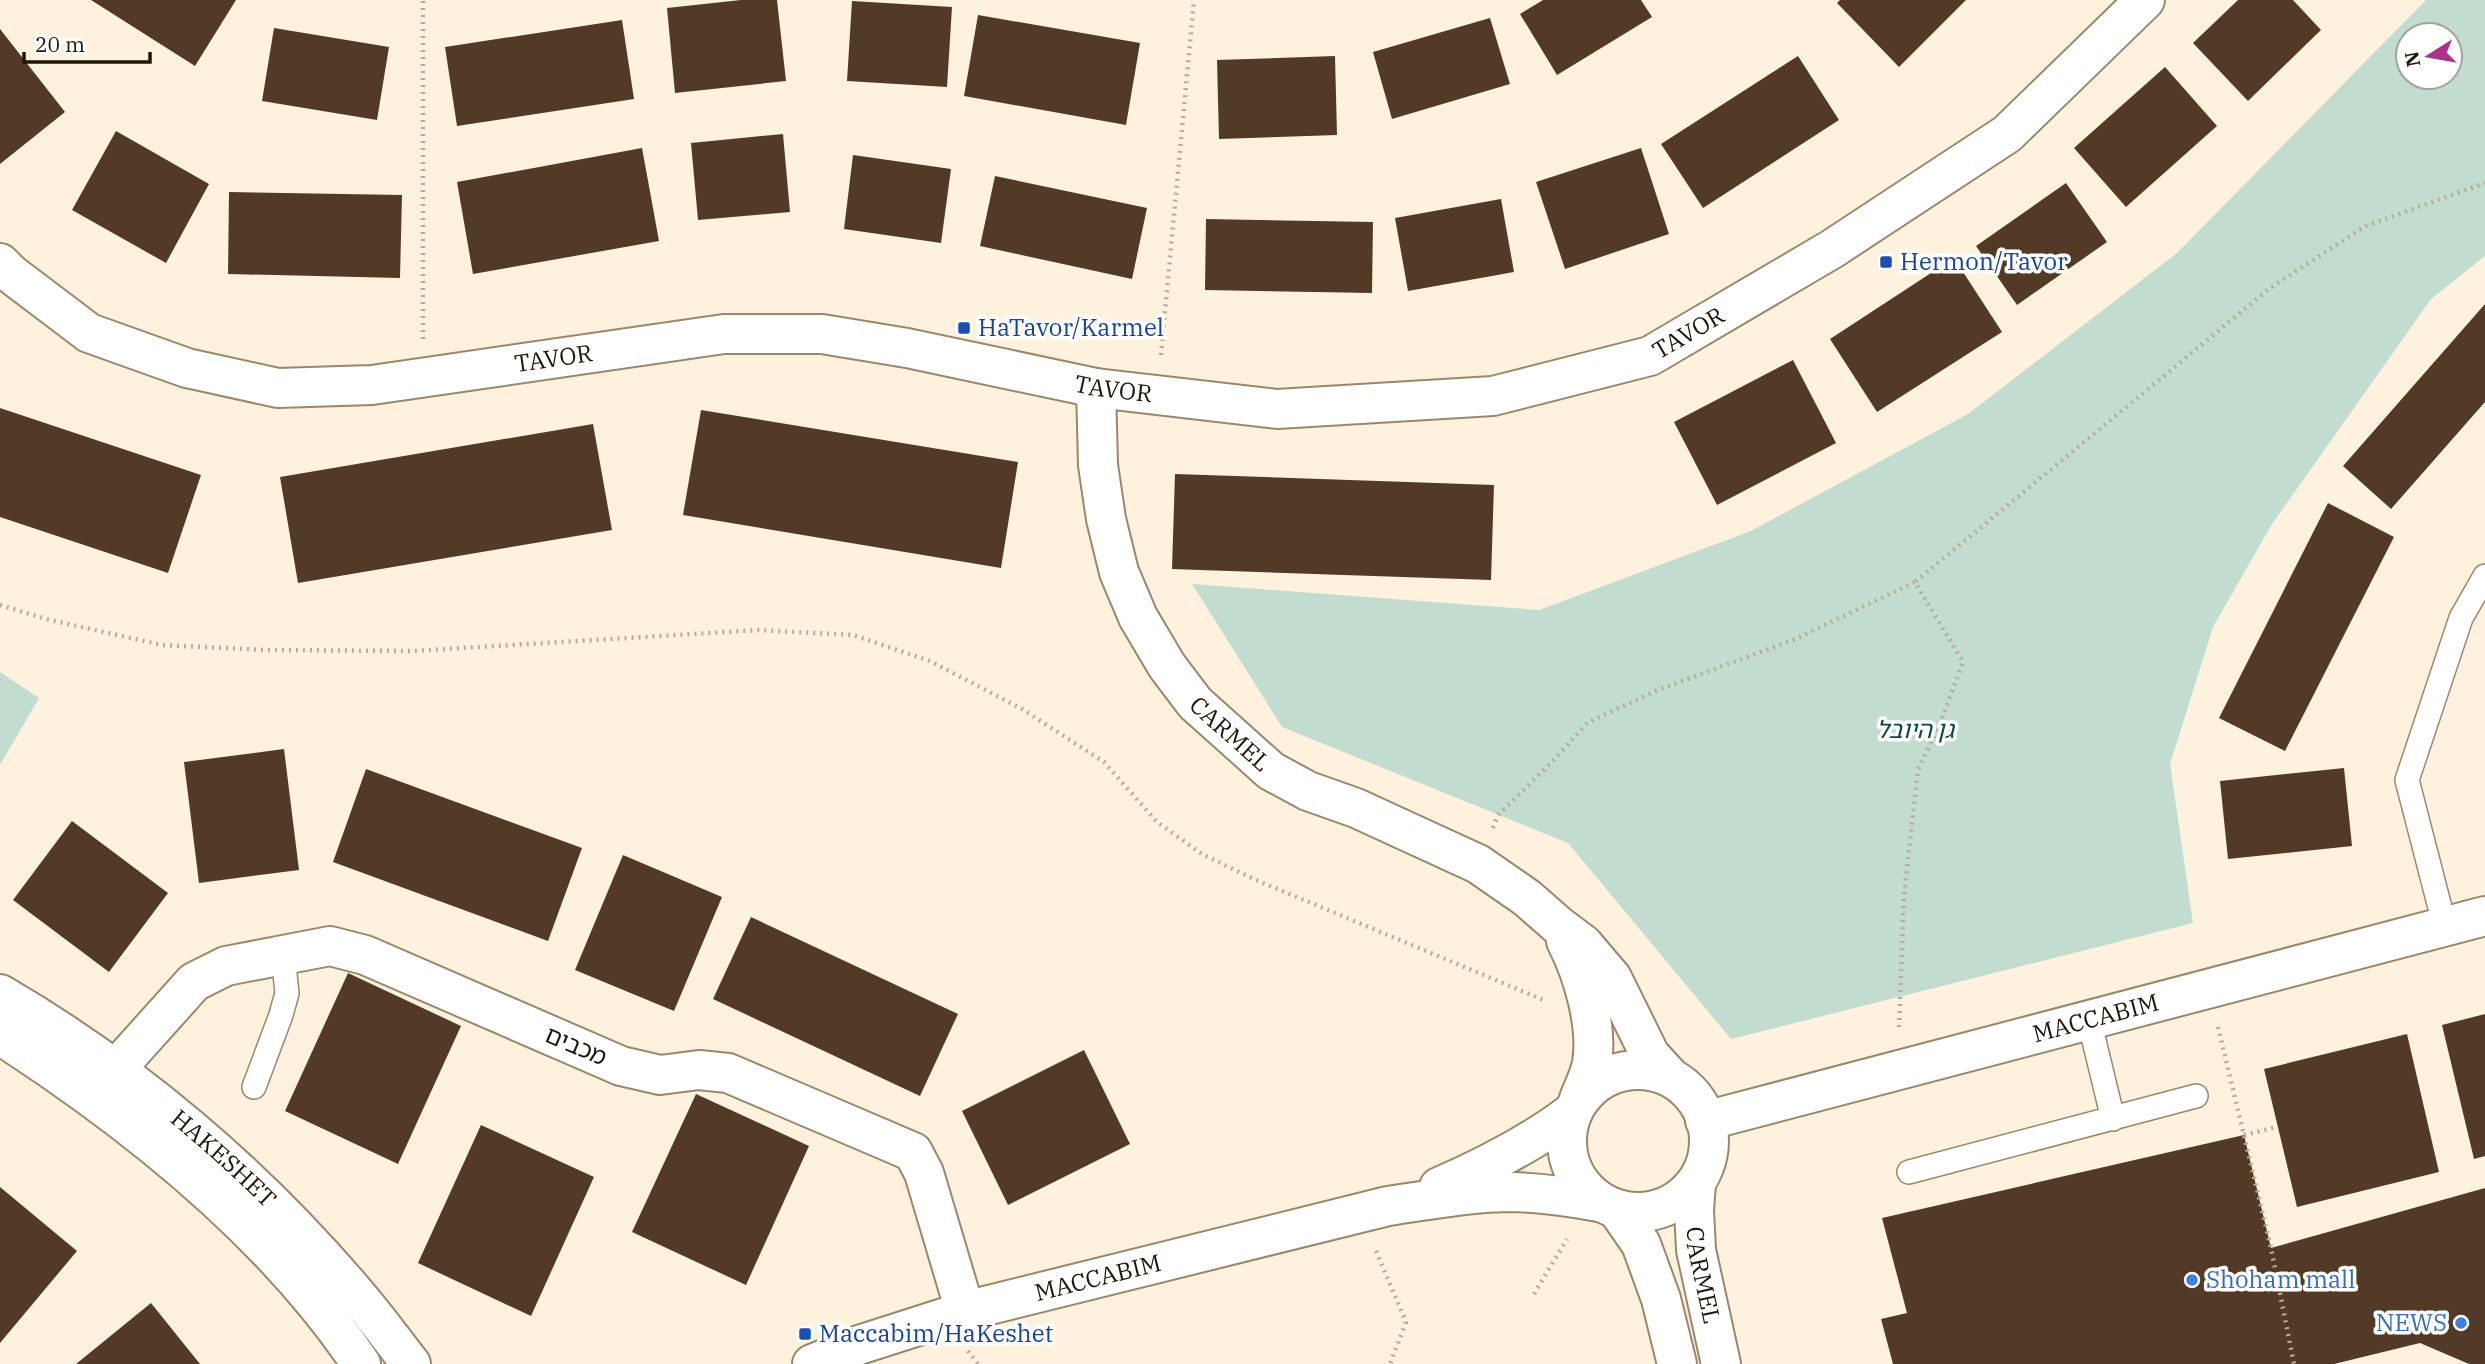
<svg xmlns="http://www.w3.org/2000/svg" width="2485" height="1364" viewBox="0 0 2485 1364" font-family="'IBM Plex Serif','Noto Sans Hebrew',serif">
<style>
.green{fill:#c2dccf;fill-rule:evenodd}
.building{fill:#533a27}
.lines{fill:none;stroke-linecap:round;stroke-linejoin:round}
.lane-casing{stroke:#9b876b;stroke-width:26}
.street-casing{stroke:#9b876b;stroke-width:42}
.secondary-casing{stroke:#9b876b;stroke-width:42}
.path{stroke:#b7ac9b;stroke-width:4.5;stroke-dasharray:2 5;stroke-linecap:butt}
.lane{stroke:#fff;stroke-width:23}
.street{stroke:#fff;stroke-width:38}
.secondary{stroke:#fff;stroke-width:38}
.transit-dot{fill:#1a4fb4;stroke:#fff;stroke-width:2.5}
.shop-dot{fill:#3f7fe0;stroke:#fff;stroke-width:2.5}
.labels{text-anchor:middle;stroke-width:7;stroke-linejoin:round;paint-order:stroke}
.transit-label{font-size:24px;fill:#164399;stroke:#fff;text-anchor:start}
.street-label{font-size:24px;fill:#1e170b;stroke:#fff}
.park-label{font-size:24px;font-style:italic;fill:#0b4b35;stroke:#fff}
.shop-label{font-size:24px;fill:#366cbe;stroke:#fff;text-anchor:start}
</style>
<rect width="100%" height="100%" fill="#fef1de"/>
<path class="green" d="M2426,0H2485V256L2431,299L2272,524L2213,627L2170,764L2193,923L1731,1039L1568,843L1282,727L1192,584L1539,610L1751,531L1968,414L2177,253ZM2450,35V77H2408V35Z
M0,672L39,698L0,765Z"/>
<path class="building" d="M91,0H236L195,66Z
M741,0H777L786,81L675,93L667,8Z
M1543,0H1641L1652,17L1557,75L1520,14Z
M1840,0H1966L1899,67L1837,3Z
M2238,0H2293L2321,30L2248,101L2193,43Z
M852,1L952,7L947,87L847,81Z
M978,15L1140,43L1126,125L964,96Z
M1490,18L1510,84L1392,119L1373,52Z
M622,20L634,99L457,126L445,47Z
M274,28L389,47L377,120L262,101Z
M0,29L65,112L0,164Z
M1335,56L1337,135L1219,139L1217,60Z
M1798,56L1839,120L1703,208L1661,144Z
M2165,67L2217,126L2126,207L2074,148Z
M116,131L209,184L166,263L72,210Z
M783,134L790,212L698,220L691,143Z
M642,148L659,241L473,274L457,182Z
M1641,148L1669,234L1565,269L1536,182Z
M853,155L951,169L941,243L844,229Z
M995,176L1147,208L1132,279L980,246Z
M2066,183L2107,242L2017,305L1976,246Z
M229,192L402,195L400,278L228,274Z
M1501,199L1514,272L1408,291L1395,218Z
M1206,219L1373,222L1372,293L1205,290Z
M1954,258L2002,332L1877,412L1830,339Z
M2485,304V402L2391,509L2343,466Z
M1793,360L1836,443L1717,505L1674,422Z
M0,408L201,475L168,573L0,517Z
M701,410L1018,462L1001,568L683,515Z
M593,424L612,530L298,583L280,477Z
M1175,474L1494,485L1491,580L1172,569Z
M2328,503L2394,537L2285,751L2219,718Z
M284,749L299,870L199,883L184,762Z
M2344,768L2352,846L2228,859L2220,781Z
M366,769L582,848L548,941L333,862Z
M72,821L168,893L109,972L13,900Z
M623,855L722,897L674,1011L575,970Z
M751,917L958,1014L920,1096L713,999Z
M348,973L461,1026L398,1164L285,1111Z
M2485,1014V1156L2474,1159L2442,1025Z
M2407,1034L2439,1172L2297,1207L2264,1069Z
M1084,1050L1130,1144L1008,1205L962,1111Z
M696,1094L809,1146L746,1285L632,1232Z
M481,1125L594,1177L531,1316L418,1263Z
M2244,1135L2271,1248L2485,1188V1364H2469L2420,1343L2334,1364H1893L1881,1319L1907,1313L1882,1218Z
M0,1187L77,1251L0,1343Z
M151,1303L200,1364H76Z"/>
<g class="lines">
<g class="lane-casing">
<path id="lane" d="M2445,927L2407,780L2461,618L2485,576
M2089,1020L2113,1119
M254,1087L281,1015L287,993L283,955
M1909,1172L2196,1096"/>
</g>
<g class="street-casing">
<g id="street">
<path id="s1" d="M0,263L11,274L89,333L187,368L278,388L372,385L724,334H822L907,348L1096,388L1277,409L1493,396L1650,356L1832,249L2007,134L2145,0"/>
<path id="s2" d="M1096,388L1098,465L1106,519L1119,572L1138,617L1167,666L1195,703L1271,771L1308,791L1356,808L1478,864L1527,898L1559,926L1583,944L1612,978L1650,1055L1670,1077"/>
<path d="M1566,941C1583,974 1598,1025 1592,1063C1590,1075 1583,1088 1579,1099"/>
<circle cx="1638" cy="1141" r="71"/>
<path d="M115,1070L194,982L226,966L330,946L365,955L621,1066L660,1075L699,1070L728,1073L913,1152L924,1173L965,1311"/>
<path id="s3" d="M1705,1121L2485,916"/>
<path id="s4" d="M1696,1183L1694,1210L1696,1250L1721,1364"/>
<path d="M1439,1187C1487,1166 1532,1143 1573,1112"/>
<path d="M1618,1211L1641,1244L1661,1299L1677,1364"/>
<path id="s5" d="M812,1364L859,1345L965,1311L1388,1206C1429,1200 1471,1192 1513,1192C1542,1193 1571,1197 1599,1202"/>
</g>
</g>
<g class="secondary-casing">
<g id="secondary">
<path id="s6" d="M0,994C134,1072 255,1175 355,1293C375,1316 393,1341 411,1364"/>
<path d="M0,1035C133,1121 272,1231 361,1364"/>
</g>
</g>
<path class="path" d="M423,339V0
M1161,355L1194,0
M0,605L50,620L162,645L265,650L413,651L759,630L853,635L930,661L1022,709L1104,762L1157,822L1202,854L1256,880L1546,1001
M1493,828L1498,815L1552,762L1588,722L1658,690L1793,640L1915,582
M1899,1027L1904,895L1918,770L1941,721L1963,662L1915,582L2270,288L2366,226L2485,183
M2218,1027L2271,1248L2294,1364
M2244,1135L2277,1127
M1376,1251L1406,1322L1390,1364
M1534,1294L1567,1239
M968,1351L978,1364"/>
<use href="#lane" class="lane"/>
<use href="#street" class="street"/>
<use href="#secondary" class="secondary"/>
</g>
<g class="transit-dot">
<rect x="1879" y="255" width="14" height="14" rx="3.5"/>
<rect x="957" y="321" width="14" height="14" rx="3.5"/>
<rect x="798" y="1327" width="14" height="14" rx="3.5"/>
</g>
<g class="shop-dot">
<circle cx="2192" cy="1280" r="7"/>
<circle cx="2461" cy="1323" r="7"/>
</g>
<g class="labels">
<g class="transit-label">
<text x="1900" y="270">Hermon/Tavor</text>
<text x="978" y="336">HaTavor/Karmel</text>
<text x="819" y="1342">Maccabim/HaKeshet</text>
</g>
<g class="street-label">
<text dy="8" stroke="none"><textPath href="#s1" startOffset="1743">TAVOR</textPath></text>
<text dy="8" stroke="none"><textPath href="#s1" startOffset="588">TAVOR</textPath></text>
<text dy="8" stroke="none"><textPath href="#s1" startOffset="1155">TAVOR</textPath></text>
<text dy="8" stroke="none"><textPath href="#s2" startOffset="385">CARMEL</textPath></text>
<text dy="8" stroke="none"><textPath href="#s3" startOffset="404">MACCABIM</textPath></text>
<text transform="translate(576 1046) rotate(23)" y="8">מכבים</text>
<text dy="8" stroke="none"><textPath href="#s6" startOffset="278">HAKESHET</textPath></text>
<text dy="8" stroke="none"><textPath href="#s4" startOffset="93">CARMEL</textPath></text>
<text dy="8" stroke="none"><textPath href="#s5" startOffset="299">MACCABIM</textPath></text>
</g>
<g class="park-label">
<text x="1915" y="738">גן היובל</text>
</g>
<g class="shop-label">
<text x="2206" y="1288">Shoham mall</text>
<text x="2447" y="1331" text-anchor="end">NEWS</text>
</g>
</g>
<g transform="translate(2429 56) rotate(259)"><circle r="33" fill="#ffffff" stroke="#a5a29d" stroke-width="2"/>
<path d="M0-5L12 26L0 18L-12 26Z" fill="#aa3389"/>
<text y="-10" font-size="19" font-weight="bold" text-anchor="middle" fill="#1e170b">N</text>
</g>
<path d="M24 52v10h126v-10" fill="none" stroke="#1e170b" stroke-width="3.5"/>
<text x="35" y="52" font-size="21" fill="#1e170b" stroke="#ffffff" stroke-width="5" paint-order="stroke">20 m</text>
</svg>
